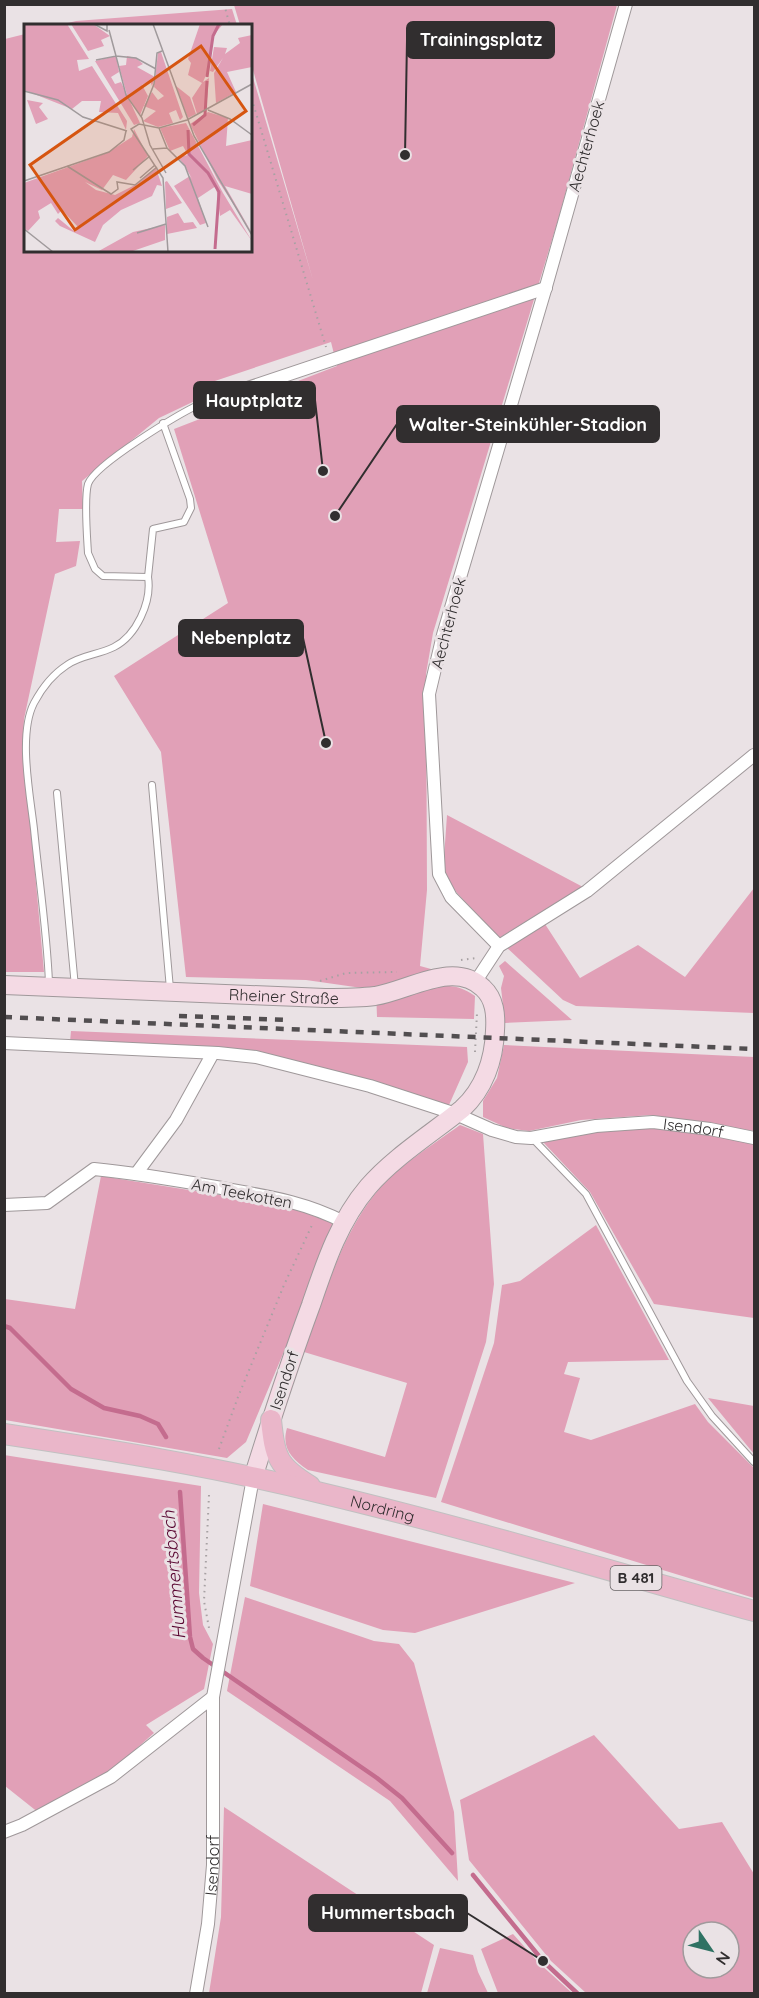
<svg xmlns="http://www.w3.org/2000/svg" width="759" height="1998" viewBox="0 0 759 1998" font-family="Quicksand,sans-serif">
<style>
.green{fill:#e1a0b7;fill-rule:evenodd}
.lines{fill:none;stroke-linecap:round;stroke-linejoin:round}
.stream{stroke:#c46c8e;stroke-width:4.5}
.lane-casing{stroke:#9f989a;stroke-width:8}
.street-casing{stroke:#9f989a;stroke-width:14}
.secondary-casing{stroke:#9f989a;stroke-width:20}
.primary-casing{stroke:#c1c0c1;stroke-width:22}
.path{stroke:#a7a1a3;stroke-width:2;stroke-dasharray:1.5 4.5;stroke-linecap:butt}
.lane{stroke:#fff;stroke-width:6}
.street{stroke:#fff;stroke-width:12}
.secondary{stroke:#f4dae4;stroke-width:18}
.primary{stroke:#eab6c9;stroke-width:20}
.rail{stroke:#524e50;stroke-width:4.5;stroke-dasharray:8 8;stroke-linecap:butt}
.labels{text-anchor:middle;stroke-width:6;stroke-linejoin:round;paint-order:stroke}
.shield{fill:#eae2e5;stroke:#686466;stroke-width:1.5}
.shield-label{font-size:15px;font-weight:bold;fill:#312e2f}
.street-label{font-size:16px;fill:#312e2f;stroke:#eae2e5}
.water-label{font-size:18px;font-style:italic;fill:#590631;stroke:#eae2e5}
.inset-river{fill:none;stroke:#c46c8e;stroke-width:3}
.inset-road{fill:none;stroke:#a09a9c;stroke-width:1.5}
.view{fill:#d65510;fill-opacity:0.15;stroke:#d65510;stroke-width:3}
.inset-edge{fill:none;stroke:#312e2f;stroke-width:3}
.leader{fill:none;stroke:#312e2f;stroke-width:2}
.callout-dot{fill:#312e2f;stroke:#eae2e5;stroke-width:2}
.callout{fill:#312e2f;stroke:#312e2f;stroke-width:2}
.callout-label{font-size:18px;text-anchor:middle;font-weight:bold;fill:#fff}
</style>
<rect width="100%" height="100%" fill="#eae2e5"/>
<path class="green" d="M234,5H617L558,220L433,633L426,674L427,890L420,966L431,969L434,986C451,985 461,986 475,996L474,1019L377,1017L376,990L306,980L186,977L161,752L114,676L228,603L174,429L337,366L331,342L194,388L199,399L159,418L82,481L83,509H59L56,542L80,541L76,566L55,574L24,719L23,739L44,972H5V39L25,34L26,250H250L251,71L313,280L251,63L250,26L240,25Z
M232,9L237,25H60L76,21Z
M447,815L583,887L499,938L457,893L443,872Z
M754,888V1013L576,1006L563,1000L506,947L545,924L580,978L638,945L685,977Z
M505,961L572,1020L505,1023L501,988L504,976L499,966Z
M71,1031L467,1047L468,1062L449,1105L366,1080L255,1053L70,1042Z
M504,1045L754,1057V1131L651,1115L581,1120L529,1131L507,1128L483,1117V1101L497,1078Z
M460,1125L483,1134L494,1284L486,1342L436,1498L308,1470C292,1459 281,1448 287,1428L385,1457L407,1383L304,1352C324,1299 339,1239 375,1194C398,1166 431,1146 460,1125Z
M652,1126L754,1143V1318L654,1304L590,1192L543,1142L594,1130Z
M101,1176L288,1206L337,1225L246,1442L227,1458L5,1420V1299L75,1309Z
M596,1225L669,1360L568,1362L564,1374L580,1378L564,1432L591,1440L695,1404L708,1422L754,1468V1598L441,1502L494,1343L502,1285L520,1281Z
M708,1398L754,1406V1454Z
M4,1455L201,1486L199,1593L203,1625L213,1644L204,1689L146,1725L154,1733L111,1771L39,1813L5,1786Z
M263,1504L575,1583L415,1633L383,1630L250,1586Z
M245,1597L374,1641L399,1644L414,1663L454,1812L458,1881L390,1801L227,1691Z
M594,1735L679,1829L722,1822L754,1874V1993H586L551,1961L469,1860L460,1800ZM693,1932H729V1968H693Z
M224,1807L434,1945L421,1993H209L221,1917Z
M513,1934L539,1963L572,1993H498L481,1949Z
M440,1948L473,1955L478,1972L488,1993H427Z"/>
<g class="lines">
<path class="stream" d="M4,1326L10,1328L71,1389L104,1408L140,1416L158,1424L166,1437
M180,1492L190,1637L193,1649L203,1658L377,1778L402,1798L452,1853
M473,1875L543,1961L578,1994"/>
<g class="lane-casing">
<path id="lane" d="M148,577L153,529L184,522L191,508L190,499L163,423
M152,785L170,989
M57,793L75,987
M49,983C47,932 39,880 34,829C30,794 18,734 34,703C42,688 53,674 67,665C81,655 98,655 114,647C136,636 152,602 148,577L103,576L95,569L88,553C87,536 84,499 88,484C95,464 179,414 200,404
M532,1138L586,1194L687,1381L712,1416L754,1462"/>
</g>
<g class="street-casing">
<g id="street">
<path d="M200,404L546,288"/>
<path d="M499,946L451,897L439,874L429,694L443,635L545,290L626,4"/>
<path d="M476,981L499,946L587,891L754,755"/>
<path id="s1" d="M4,1043L218,1053L256,1057L370,1086L456,1114L492,1130L516,1137L531,1138L596,1126L653,1122L710,1129L754,1138"/>
<path d="M136,1174L176,1120L213,1053"/>
<path d="M4,1205L47,1203L94,1169C135,1173 176,1180 216,1187C263,1196 301,1200 344,1222"/>
<path d="M4,1832L22,1825L111,1777L213,1697"/>
<path id="s2" d="M196,1994L208,1924L213,1865V1697L253,1478"/>
</g>
</g>
<g class="secondary-casing">
<g id="secondary">
<path id="s3" d="M4,985L325,998C342,998 359,998 375,996C410,990 454,960 483,988C495,999 496,1015 495,1031C494,1060 484,1089 462,1109C431,1134 394,1157 368,1187C339,1221 325,1264 311,1305C290,1362 271,1420 253,1478"/>
</g>
</g>
<g class="primary-casing">
<g id="primary">
<path d="M271,1420C275,1457 277,1466 310,1486"/>
<path id="s4" d="M4,1434C110,1450 217,1467 321,1493C467,1528 610,1571 754,1611"/>
</g>
</g>
<path class="path" d="M224,4L230,26
M250,93L326,347
M461,960L476,958
M320,981L346,973L397,972
M475,1052L477,1013
M219,1449L238,1397L284,1285L313,1223
M209,1495L204,1601L209,1628L211,1631"/>
<use href="#lane" class="lane"/>
<use href="#street" class="street"/>
<use href="#secondary" class="secondary"/>
<use href="#primary" class="primary"/>
<path class="rail" d="M179,1016L290,1020
M4,1017L754,1049"/>
</g>
<g class="labels">
<rect class="shield" x="610.5" y="1566" width="51" height="24" rx="4.5"/>
<g class="shield-label">
<text x="636" y="1583">B 481</text>
</g>
<g class="street-label">
<text transform="translate(586 146) rotate(-74)" y="6">Aechterhoek</text>
<text transform="translate(448 623) rotate(-75)" y="6">Aechterhoek</text>
<text dy="6" stroke="none"><textPath href="#s3" startOffset="280">Rheiner Straße</textPath></text>
<text dy="6" stroke="none"><textPath href="#s1" startOffset="704">Isendorf</textPath></text>
<text transform="translate(242 1193) rotate(11)" y="6">Am Teekotten</text>
<text transform="translate(284 1380) rotate(-72)" y="6">Isendorf</text>
<text dy="6" stroke="none"><textPath href="#s4" startOffset="386">Nordring</textPath></text>
<text dy="6" stroke="none"><textPath href="#s2" startOffset="130">Isendorf</textPath></text>
</g>
<g class="water-label">
<text transform="translate(174 1575) rotate(-95)" y="6">Hummertsbach</text>
</g>
</g>
<g transform="translate(24 24)">
<rect width="228" height="228" fill="#eae2e5"/>
<path d="M0,0H43L65,35L53,36L55,47L68,42L103,97L102,106L94,89L75,88L77,77H58L48,85L0,66ZM47,0H69L86,12L77,16L80,22L64,27ZM176,0H199L189,12L186,42L179,58L185,54L182,86L173,90L168,74L178,59L164,51L167,39L164,35ZM228,11V43L203,48L212,68L192,79L190,49L199,34L189,48L186,47L190,23L203,24L201,30L216,19L214,14ZM137,28L159,93L156,96L152,86L145,89L149,99L134,103L119,97L132,87L120,82L128,68L134,76L140,72L130,63L134,29ZM92,32L95,48L87,53L91,60L97,58L116,99L110,101L71,37ZM103,32L112,34L119,40L113,43L131,53L128,62L126,57L118,61L124,72L116,91L103,71L95,42L102,41ZM152,62L166,73L172,90L164,94ZM3,76L19,79L15,83L24,95L12,100ZM184,88L204,94L202,122L228,116V170L201,162L228,209L193,155L166,100ZM162,99L199,169L228,217L206,186L196,192L192,162L174,174L182,199L176,201L150,162L166,152L168,155L161,142L154,133L164,131L159,122L146,127L136,104ZM110,105L124,132L102,156L89,151L78,166L61,158L72,166L91,171L113,160L132,144L138,162L133,161L128,172L97,186L79,201L71,218L36,202L31,197L34,194L51,208L55,204L38,186L34,190L27,179L14,187L16,194L4,207L0,204V159L83,129L108,113ZM143,157L158,179L142,185L141,158ZM154,189L160,199L169,198L173,204L143,210V193ZM141,201V216L106,228H73L109,208Z" fill="#e1a0b7"/>
<path class="inset-river" d="M183,53L189,12L195,0M169,101L181,91L183,57M164,106L165,130L184,149L195,168L191,225"/>
<path class="inset-road" d="M70,0L83,7V0M129,0L170,112L228,211M85,6L92,32L112,34L132,45M72,36L92,32L102,71L118,94L126,121L142,149M0,67L34,76L59,93L103,107M184,86L206,95L228,111M117,93L130,60L133,29L138,27M135,104L143,124M129,125L143,124L161,142L184,203M43,142L87,170L94,165L93,158L111,161L133,143M109,146L126,132M116,154L131,141M0,157L85,128L100,116L102,107M0,205L29,228M113,209L142,200M144,228L139,154L107,105L115,100L135,104L163,96L228,60"/>
<path class="view" d="M177,22L222,87L51,206L6,141Z"/>
<rect width="228" height="228" class="inset-edge"/>
</g>
<path class="leader" d="M405 155L407 40M323 471L315 400M335 516L397 424M326 743L303 638M543 1961L467 1913"/>
<g class="callout-dot">
<circle cx="405" cy="155" r="6"/>
<circle cx="323" cy="471" r="6"/>
<circle cx="335" cy="516" r="6"/>
<circle cx="326" cy="743" r="6"/>
<circle cx="543" cy="1961" r="6"/>
</g>
<g class="callout">
<rect x="407" y="22" width="147" height="36" rx="6"/>
<rect x="194" y="382" width="121" height="36" rx="6"/>
<rect x="397" y="406" width="262" height="36" rx="6"/>
<rect x="179" y="620" width="124" height="36" rx="6"/>
<rect x="309" y="1895" width="158" height="36" rx="6"/>
</g>
<g class="callout-label">
<text x="481" y="46">Trainingsplatz</text>
<text x="254" y="407">Hauptplatz</text>
<text x="528" y="431">Walter-Steinkühler-Stadion</text>
<text x="241" y="644">Nebenplatz</text>
<text x="388" y="1919">Hummertsbach</text>
</g>
<rect width="759" height="1998" fill="none" stroke="#312e2f" stroke-width="12"/>
<g transform="translate(711 1950) rotate(125)"><circle r="28" fill="#eae2e5" stroke="#a09a9c" stroke-width="1.5"/>
<path d="M0-4.5L10 22L0 15L-10 22Z" fill="#2f7263"/>
<text y="-9" font-size="16" font-weight="bold" text-anchor="middle" fill="#312e2f">N</text>
</g>
</svg>
